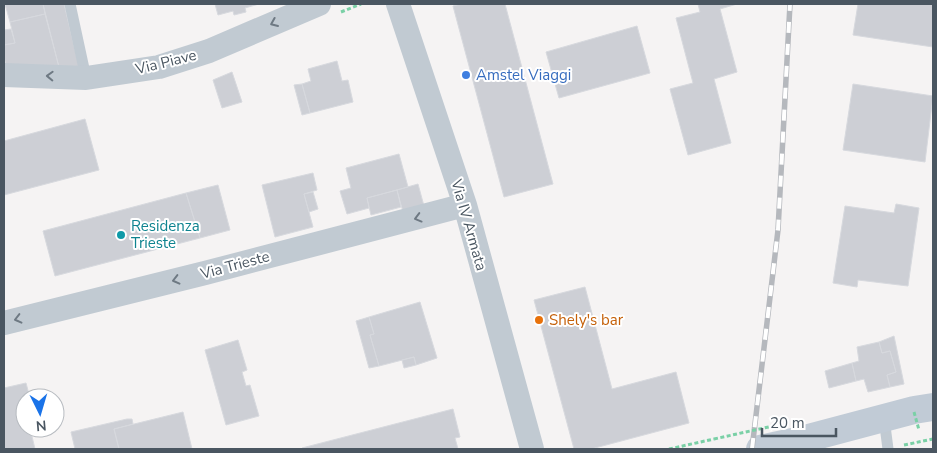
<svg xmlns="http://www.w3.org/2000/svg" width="937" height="453" viewBox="0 0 937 453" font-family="'Nunito Sans',sans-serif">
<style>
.building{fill:#cdcfd5;stroke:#d7d9de}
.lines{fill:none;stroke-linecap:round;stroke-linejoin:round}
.path{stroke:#7ad0a6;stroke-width:3;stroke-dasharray:4 2.5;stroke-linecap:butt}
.lane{stroke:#c1cad2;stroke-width:11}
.street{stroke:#c1cad2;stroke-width:24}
.secondary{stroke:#c1cbd6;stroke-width:28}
.rail-casing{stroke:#b5b8bd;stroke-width:5.5}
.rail{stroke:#fff;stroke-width:4;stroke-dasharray:11;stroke-linecap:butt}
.path-bridge{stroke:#7ad0a6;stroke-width:3;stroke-dasharray:4 2.5;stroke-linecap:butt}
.oneway{stroke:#6e7983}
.shop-dot{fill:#3f7fe0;stroke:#fff;stroke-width:2}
.culture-dot{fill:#0f9aa8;stroke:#fff;stroke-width:2}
.food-dot{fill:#e8710a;stroke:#fff;stroke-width:2}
.labels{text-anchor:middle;stroke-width:4;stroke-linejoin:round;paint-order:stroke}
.street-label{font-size:15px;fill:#4a5661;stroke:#fff}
.shop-label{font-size:15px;fill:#366cbe;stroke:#fff;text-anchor:start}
.culture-label{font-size:15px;fill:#0d838f;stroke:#fff;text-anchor:start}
.food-label{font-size:15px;fill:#c56008;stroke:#fff;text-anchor:start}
</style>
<rect width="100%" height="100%" fill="#f5f3f3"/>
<path class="building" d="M5,4H43L45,14L10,22Z
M43,4H64L80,71H60Z
M215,4H259L245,8L246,12L234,15L233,11L218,15Z
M461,4H505L553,184L504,197L453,6Z
M698,4H737L720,9L737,72L714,79L731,143L688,155L670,89L693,83L676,18L700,12Z
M858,4H933V47L853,35Z
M45,14L60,71H7L4,56V45L15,43L10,22Z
M637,26L650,73L559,98L546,52Z
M11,29L15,43L4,45V30Z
M337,61L342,81L348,80L353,102L310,113L302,84L311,81L308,69Z
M232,72L242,102L222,108L213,80Z
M302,84L310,113L302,115L294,85Z
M853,84L933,96L925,162L843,150Z
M85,119L99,170L4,195V141Z
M399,154L408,187L367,198L369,208L347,214L340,191L351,188L346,168Z
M313,173L317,190L304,194L313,227L275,237L262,185Z
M418,184L424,206L403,212L397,190Z
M218,185L230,230L200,238L186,193Z
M397,190L401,207L371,215L367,198Z
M313,192L318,209L309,212L304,194Z
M186,193L200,238L55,276L43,231Z
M896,204L919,208L908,286L858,280L857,287L833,283L845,206L894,213Z
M585,287L612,389L676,372L689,423L591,449H574L534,300Z
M420,302L437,358L416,365L414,357L379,366L370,335L374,334L369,317Z
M369,317L374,334L370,335L379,366L369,368L356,321Z
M894,336L904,384L890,387L887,375L896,372L890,351L882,353L879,342Z
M238,340L247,370L242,372L246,386L250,385L259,416L226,425L205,350Z
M879,342L882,353L890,351L896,372L887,375L890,387L868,392L864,379L856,381L852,363L859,361L857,347Z
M414,357L416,365L404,368L402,360Z
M852,363L856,381L829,388L825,371Z
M26,383L30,398H25V428H30L35,449H4V388Z
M453,409L460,437L455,438L458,449H302V448Z
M183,412L192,449H119L114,429Z
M127,419H132L133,424L114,429L119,449H75L71,432Z"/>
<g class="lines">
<path class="path" d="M341,12L361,4
M904,445L933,439
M669,449L714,439"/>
<path class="lane" d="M70,4L86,78
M884,418L888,449"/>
<path class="street" d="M398,4L465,205L532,449
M4,75L86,78L159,67L209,51L319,4
M4,323L205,273L465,205"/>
<path class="secondary" d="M760,449L797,441L914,410L933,407"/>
<g class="rail-casing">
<path id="rail" d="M752,449L778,230L790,4"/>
</g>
<use href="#rail" class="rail"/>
<path class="path-bridge" d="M914,412L919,430
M714,439L773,426"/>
</g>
<defs><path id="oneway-chevron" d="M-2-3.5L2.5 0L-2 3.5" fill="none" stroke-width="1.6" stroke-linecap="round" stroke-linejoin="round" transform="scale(1.25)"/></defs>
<g class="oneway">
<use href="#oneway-chevron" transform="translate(274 23) rotate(157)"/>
<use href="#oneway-chevron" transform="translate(50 76) rotate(-178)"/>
<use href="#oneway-chevron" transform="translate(418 218) rotate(165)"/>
<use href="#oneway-chevron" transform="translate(176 280) rotate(166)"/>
<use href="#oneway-chevron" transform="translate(18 319) rotate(166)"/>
</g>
<circle class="shop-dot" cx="466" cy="75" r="5"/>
<circle class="culture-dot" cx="121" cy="235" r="5"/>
<circle class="food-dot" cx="539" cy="320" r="5"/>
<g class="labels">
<g class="street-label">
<text transform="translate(166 62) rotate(-14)" y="5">Via Piave</text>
<text transform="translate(469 225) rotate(74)" y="5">Via IV Armata</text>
<text transform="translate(235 265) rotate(-15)" y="5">Via Trieste</text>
</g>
<g class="shop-label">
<text x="476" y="80">Amstel Viaggi</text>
</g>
<g class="culture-label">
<text x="131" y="231">Residenza<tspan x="131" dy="17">Trieste</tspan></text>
</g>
<g class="food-label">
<text x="549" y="325">Shely's bar</text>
</g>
</g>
<rect width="937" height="453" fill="none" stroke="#4a5661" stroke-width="10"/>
<g transform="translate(40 413) rotate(175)"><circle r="24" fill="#ffffff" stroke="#b7bbc0"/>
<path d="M0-4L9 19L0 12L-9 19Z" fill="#1a73e8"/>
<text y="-8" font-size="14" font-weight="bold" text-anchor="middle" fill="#4a5661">N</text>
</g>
<path d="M762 428v8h74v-8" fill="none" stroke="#4a5661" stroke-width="2.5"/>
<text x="770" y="428" font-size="15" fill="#4a5661" stroke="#ffffff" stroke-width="4" paint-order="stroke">20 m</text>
</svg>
